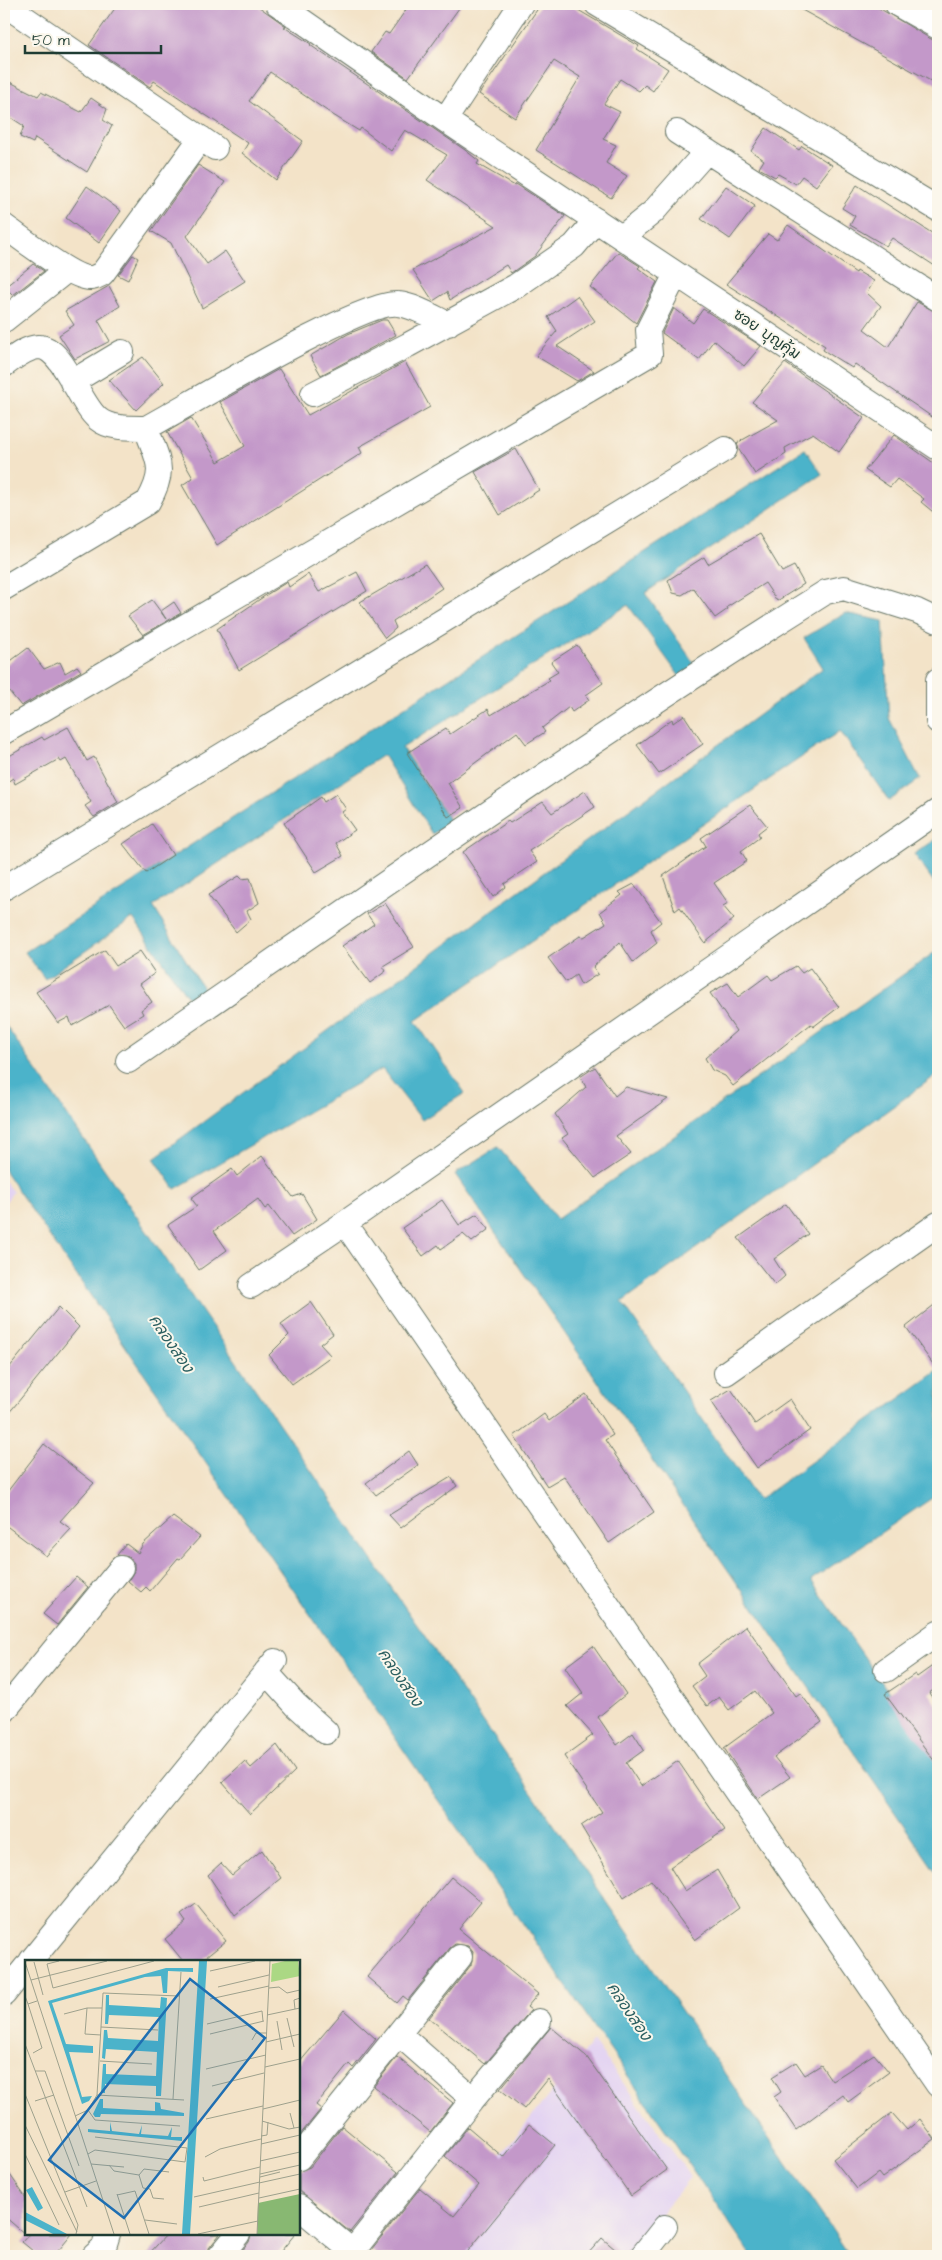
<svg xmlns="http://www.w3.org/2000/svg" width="942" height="2260" viewBox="0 0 942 2260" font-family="'Architects Daughter','Playpen Sans Thai',sans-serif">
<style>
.built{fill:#e3d3f2}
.water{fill:#4bb3ca;stroke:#35787f}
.building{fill:#c398c9}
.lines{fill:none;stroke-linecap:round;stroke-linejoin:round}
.minor-casing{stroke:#697768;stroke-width:26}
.minor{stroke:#fff;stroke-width:24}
.labels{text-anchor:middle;stroke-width:4;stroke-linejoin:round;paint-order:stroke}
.street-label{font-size:15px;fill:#1f3d34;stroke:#fbf7ec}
.water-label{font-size:16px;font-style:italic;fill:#2c6061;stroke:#fbf7ec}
.inset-road{fill:none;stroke:#9ea18d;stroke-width:1}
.view{fill:#1f6fb2;fill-opacity:0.15;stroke:#1f6fb2;stroke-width:2.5}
.inset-edge{fill:none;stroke:#1f3d34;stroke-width:2.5}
</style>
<rect width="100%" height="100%" fill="#fbf7ec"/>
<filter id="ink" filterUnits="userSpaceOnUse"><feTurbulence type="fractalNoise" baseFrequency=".02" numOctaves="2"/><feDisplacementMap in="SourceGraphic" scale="10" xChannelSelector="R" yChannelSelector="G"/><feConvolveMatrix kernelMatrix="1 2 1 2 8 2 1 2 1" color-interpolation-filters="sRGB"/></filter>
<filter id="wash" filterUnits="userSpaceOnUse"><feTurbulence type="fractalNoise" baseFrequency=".0096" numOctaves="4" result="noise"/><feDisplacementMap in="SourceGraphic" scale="20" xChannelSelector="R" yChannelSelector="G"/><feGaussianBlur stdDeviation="1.12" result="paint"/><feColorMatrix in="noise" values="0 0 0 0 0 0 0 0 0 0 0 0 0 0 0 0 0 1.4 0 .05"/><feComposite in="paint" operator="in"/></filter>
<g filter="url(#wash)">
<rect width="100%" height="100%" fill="#f3e3c8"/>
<path class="built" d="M4,1181L13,1192L4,1204Z
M593,2041L691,2177L626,2256H418Z"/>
<path class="water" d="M805,449L822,474L645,593L696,666L680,677L628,605L402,748L451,823L432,834L383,755L153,906L204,990L188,998L133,918L45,979L25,952Z
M845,613L883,621L889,718L920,779L889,801L840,731L415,1021L465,1093L422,1120L382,1069L175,1189L154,1158L823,668L804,638Z
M938,838V888L914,854Z
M938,950V1074L622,1302L758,1500L938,1371V1494L811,1580L938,1763V1875L455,1174L498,1147L557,1219Z
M4,1023L850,2256H752L4,1170Z"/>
<g id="blocks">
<path class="building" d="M118,4H255L286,26L284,27L311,44L310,45L465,150L479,161L477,164L515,186L516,184L565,216L535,256L511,273L506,265L450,300L447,292L433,301L413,270L496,226L427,180L447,155L405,130L391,151L361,128L359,131L333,115L270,72L249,101L303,141L276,180L242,153L248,143L154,81L150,87L89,45Z
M410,4H462L408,78L371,52L385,32L389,34Z
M541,4H568L639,46L637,49L668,69L653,91L645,85L639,91L620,79L604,104L620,112L603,139L616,145L606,163L627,176L611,198L536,150L580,77L554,61L515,118L479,94Z
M791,4H872L931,39L938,41V85Z
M4,79L38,96L41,92L81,112L91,98L107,109L103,120L112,126L87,172L35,138L33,143L20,137L24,126L4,113Z
M766,128L799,150L802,146L832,165L816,186L802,176L796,184L778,174L775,177L759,168L764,160L751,151Z
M198,165L225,182L187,236L207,264L225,251L245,281L202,308L171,243L151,231Z
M857,185L938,237V268L892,238L886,246L850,225L855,216L842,208Z
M87,186L121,211L99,243L66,218Z
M726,186L755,206L730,239L701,219Z
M788,225L856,273L857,271L874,281L867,293L881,306L864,329L888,347L917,302L938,313V421L855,364L852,368L823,350L825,346L726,284L768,234L777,240Z
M618,252L640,266L638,268L657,282L636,323L590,287Z
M133,255L138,258L128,280L118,275Z
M33,264L44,271L13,295L5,287Z
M109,286L120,306L98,320L110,341L75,359L59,335L74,325L65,311Z
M577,296L595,321L557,346L594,371L577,381L536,356L557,331L548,317Z
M674,308L693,323L703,309L761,346L744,366L714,340L699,360L662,333Z
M382,320H387L396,335L321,375L310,356L348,334Z
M143,357L164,383L136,410L109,380Z
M405,362L430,407L359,447L362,453L217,545L182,485L193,478L167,432L191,418L218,462L245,446L220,402L279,369L308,415Z
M785,363L864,418L839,452L813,433L785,448L786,454L755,474L739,450L737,443L778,420L752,402Z
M894,435L938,466V516L921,502L924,499L897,479L890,487L865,470Z
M516,449L539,490L500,515L475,472Z
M759,534L782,572L794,566L804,584L777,601L765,583L727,607L728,609L715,618L693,588L682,595L673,593L668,580L704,557L708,564Z
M425,564L442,588L393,621L396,628L385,638L360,602Z
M357,572L367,591L239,670L217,629L266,595L287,582L289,587L308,574L319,592Z
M152,600L166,619L161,611L174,602L181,613L143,635L128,616Z
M577,645L603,683L586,695L589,700L572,712L569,707L542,728L545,732L526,744L517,732L448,783L463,808L448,817L407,753L446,728L450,734L488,709L491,715L550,680L548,678L558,672L551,662Z
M28,648L44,669L60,662L65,673L77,666L81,671L21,706L9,691L4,690V666Z
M684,715L703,744L659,774L637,745L672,719L673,723Z
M68,727L87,761L94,757L118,802L94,817L85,806L91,802L66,759L61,762L59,759L15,784L13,778L4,784V759L42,737L44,740Z
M585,791L595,807L529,851L537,862L504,884L506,887L493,897L463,852L508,821L510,823L543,802L552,813Z
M336,794L346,809L342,812L355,830L336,843L343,856L316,872L284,823L321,797L324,802Z
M750,805L767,826L758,833L760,837L741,851L747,861L714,883L728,903L723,906L734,919L705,943L680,907L675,911L663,876L706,846L701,838Z
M152,824L173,855L146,873L123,844Z
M239,876L242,879L250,878L259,903L247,911L251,919L236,932L208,895Z
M634,884L661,922L651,930L657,943L633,962L620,942L593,967L598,974L581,985L576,975L566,982L548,958L580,936L584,937L606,923L600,912L622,895L619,892Z
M385,903L414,947L383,966L386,971L370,983L342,946L374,924L367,914Z
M105,950L116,966L140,951L155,973L140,984L152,1002L141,1010L143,1014L124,1026L109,1005L72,1026L69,1017L58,1023L36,992Z
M796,966L802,973L810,968L839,1007L813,1027L811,1024L733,1086L725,1076L712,1070L705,1058L736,1031L710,993L728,983L738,997L768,975L772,980Z
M595,1067L615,1096L626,1087L668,1099L616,1136L631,1154L595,1178L562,1138L568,1134L555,1114L586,1087L580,1077Z
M262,1156L293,1197L302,1194L317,1219L292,1236L269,1206L265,1209L258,1199L214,1231L227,1250L199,1270L168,1225L197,1206L191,1198L232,1169L237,1176Z
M442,1200L459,1225L477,1214L489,1229L472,1242L463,1234L441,1249L438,1245L423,1256L402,1228Z
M786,1204L808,1234L774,1259L785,1276L775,1285L738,1238Z
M311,1302L333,1334L320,1344L331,1356L292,1384L269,1355L289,1335L281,1324Z
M938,1302V1371L906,1327Z
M59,1307L79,1327L4,1419V1374Z
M731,1389L755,1424L790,1399L810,1430L757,1468L711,1401Z
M586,1394L613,1435L605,1440L654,1512L609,1543L564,1476L547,1486L514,1436L544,1414L549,1421Z
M44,1444L94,1483L60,1521L71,1529L46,1556L4,1524V1496Z
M409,1451L418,1465L376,1495L366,1483Z
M451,1477L457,1486L401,1528L389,1515Z
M173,1517L200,1537L180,1559L178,1558L150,1591L146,1587L141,1592L128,1581L134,1571V1563L129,1557L117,1555L126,1544L138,1553L143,1544Z
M76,1577L88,1587L57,1625L43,1614Z
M746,1626L796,1696L800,1693L822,1722L774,1757L790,1777L758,1799L724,1748L772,1713L755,1691L729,1710L719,1697L707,1706L692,1686L705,1676L697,1664Z
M593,1646L626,1694L598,1717L617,1745L633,1733L644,1750L626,1763L641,1786L678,1761L725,1830L670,1867L685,1891L717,1870L739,1908L695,1940L651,1880L624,1898L581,1826L602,1812L564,1756L593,1735L567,1706L583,1693L565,1667Z
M938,1662V1687L929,1693L938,1706V1766L885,1694L915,1674L917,1677Z
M277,1745L295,1771L250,1814L222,1782L245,1761L251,1768Z
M262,1850L281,1878L235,1915L208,1875L221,1863L232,1875Z
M451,1877L481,1902L459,1929L538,1994L527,2007L531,2010L485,2064L429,2018L471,1965L473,1952L468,1946L455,1944L450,1948L408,2000L403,1996L397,2003L367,1977Z
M196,1904L226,1941L201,1961H183L165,1939L186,1922L181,1915Z
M344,2010L376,2039L353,2068L349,2064L316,2105L321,2109L299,2136V2063Z
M551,2027L586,2056L667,2170L631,2196L548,2079L524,2109L500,2089Z
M874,2054L889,2072L848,2102L843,2095L796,2130L774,2097L781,2092L772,2077L796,2062L805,2075L821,2065L832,2081Z
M397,2057L453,2103L430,2132L374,2086Z
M892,2113L907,2130L920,2119L935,2139L882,2178L878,2173L857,2189L833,2159Z
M529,2124L555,2145L464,2256H378L371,2250L420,2188L454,2216L479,2185L445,2156L468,2127L503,2157Z
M342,2126L398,2172L350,2232L299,2191V2171L310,2167Z
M4,2166L26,2198V2235L4,2216Z
M29,2234H72L54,2256H39L22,2242Z
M167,2234H220L209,2248L207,2256H147Z
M251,2234H295L277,2256H238L249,2242Z
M602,2238L623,2256H586Z"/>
</g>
</g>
<g filter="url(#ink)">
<use href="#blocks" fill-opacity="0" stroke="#697768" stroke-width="1"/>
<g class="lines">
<g class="minor-casing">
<path id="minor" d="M4,4L215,148
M278,4L445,120L938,448
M597,4L938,209
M897,4L938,27
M445,120L521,4
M677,132L938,299
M4,226C20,237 74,280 91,278C95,278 99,275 102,274L201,138
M622,237L653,212L707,151
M4,320L67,270
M4,365C14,358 25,348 38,347C63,346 79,404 98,419C110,429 131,428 146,428C187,406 363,299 398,304C415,306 433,317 448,324
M72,382L122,352
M313,394L408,345L516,286L574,246L596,220
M4,588L148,502C167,469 158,461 146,428
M938,680V721
M4,732L650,354L648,330L676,274
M4,888L725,449
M128,1061C359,902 588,741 826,592L844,588L917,611L938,621
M345,1223L938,2085
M251,1286L345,1223L938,811
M726,1373L938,1224
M886,1670L938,1633
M266,1672L296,1705L326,1732
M4,1711L121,1568
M31,1961L275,1661
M4,1994L26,1967
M399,2034L473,2099
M299,2158L460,1957
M299,2207L353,2252
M94,2256L104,2247L108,2234
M220,2256L238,2234
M349,2256L473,2099L539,2021
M642,2256L665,2227"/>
</g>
<use href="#minor" class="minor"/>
</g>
</g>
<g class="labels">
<g class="street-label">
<text transform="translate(767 334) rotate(34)" y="5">ซอย บุญคุ้ม</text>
</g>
<g class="water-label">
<text transform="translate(172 1343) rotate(56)" y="6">คลองสอง</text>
<text transform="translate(401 1677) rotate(56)" y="6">คลองสอง</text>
<text transform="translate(630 2011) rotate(56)" y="6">คลองสอง</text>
</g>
</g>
<g transform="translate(25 1960)">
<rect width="275" height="275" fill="#f3e3c8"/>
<path d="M260,1H273L275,16L246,22L247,4Z" fill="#abd884"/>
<path d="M275,234V274H232L233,243Z" fill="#88b872"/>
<path d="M174,1H182L165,274H157ZM141,8H168V12L143,11L142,33H138L136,16L120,17L27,43L41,84L68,86V93L44,92L57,137L67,136L64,141L57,144L23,41ZM81,35H84V45L135,48L136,37L142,38L136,136H131V126L80,124V133H76L78,104H81V114L131,116L132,92L81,89L80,99L77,98L79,70H82L83,78L133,81L134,57L84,55L83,64H80ZM75,139H78V148L130,151V142L135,143L136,149L159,153V156L76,154L75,157H70L68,154ZM85,162L87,171L114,174L117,165L116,174L143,176L147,167L146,177H157V181L63,172V169L85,171ZM7,227L18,248L13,251L1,230ZM0,252L42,274H28L0,260Z" fill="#4bb3ca"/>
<path class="inset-road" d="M34,1L22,4L28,28L129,1M0,2L89,274M9,2L18,35M185,11L230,1M6,20L82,1M193,27L244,15M244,28L254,27L262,33L275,30M0,36L3,44L12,41M185,39L244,26M3,44L17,88L8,93M270,49L269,40L275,38M39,54L62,48M242,55L275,48M262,58L269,87M252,61L257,90M182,64L237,51L238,61M76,67L133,70M185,74L239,61M76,75L60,74L62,48H77M227,80L231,73H242M241,82L275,74M0,84L62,247M75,101L127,104M240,107L275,99M181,109L241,95M10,111H20L54,206M187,126L239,113M0,134L53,265L51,274M72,135L159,140M148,139L156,12M10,141L29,135M238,149L275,140M63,150L70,160L155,166M265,153L269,168M50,156L63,150L72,135L78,33L154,36M181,159L238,146M237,161L264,169L275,167M0,165L52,272M236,176L242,175L243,162M236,184L275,175M0,194L34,265M63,194L70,190L160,202L162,188L70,177M180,197L195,189L236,179M235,201L275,192M66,204L99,207M84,205L89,211L114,215L118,228L125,229L128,238L139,239M235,214L275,205M114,215L119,209L144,212M178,217L179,221L235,207M235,217L255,212M234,223L275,214M40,232L71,221M92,234L105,274M92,235L110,231L124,274M169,237L235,222M234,238L275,229M174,247L234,233M120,260L152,264M173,274L233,261M232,274L245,1"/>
<path class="view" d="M165,19L240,78L99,258L24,200Z"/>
<rect width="275" height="275" class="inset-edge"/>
</g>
<rect width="942" height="2260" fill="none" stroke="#fbf7ec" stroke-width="20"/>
<path d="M25 45v8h136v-8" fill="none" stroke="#1f3d34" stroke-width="2.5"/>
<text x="32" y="45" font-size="15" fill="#1f3d34" stroke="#fbf7ec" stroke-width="4" paint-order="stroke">50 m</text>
</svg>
